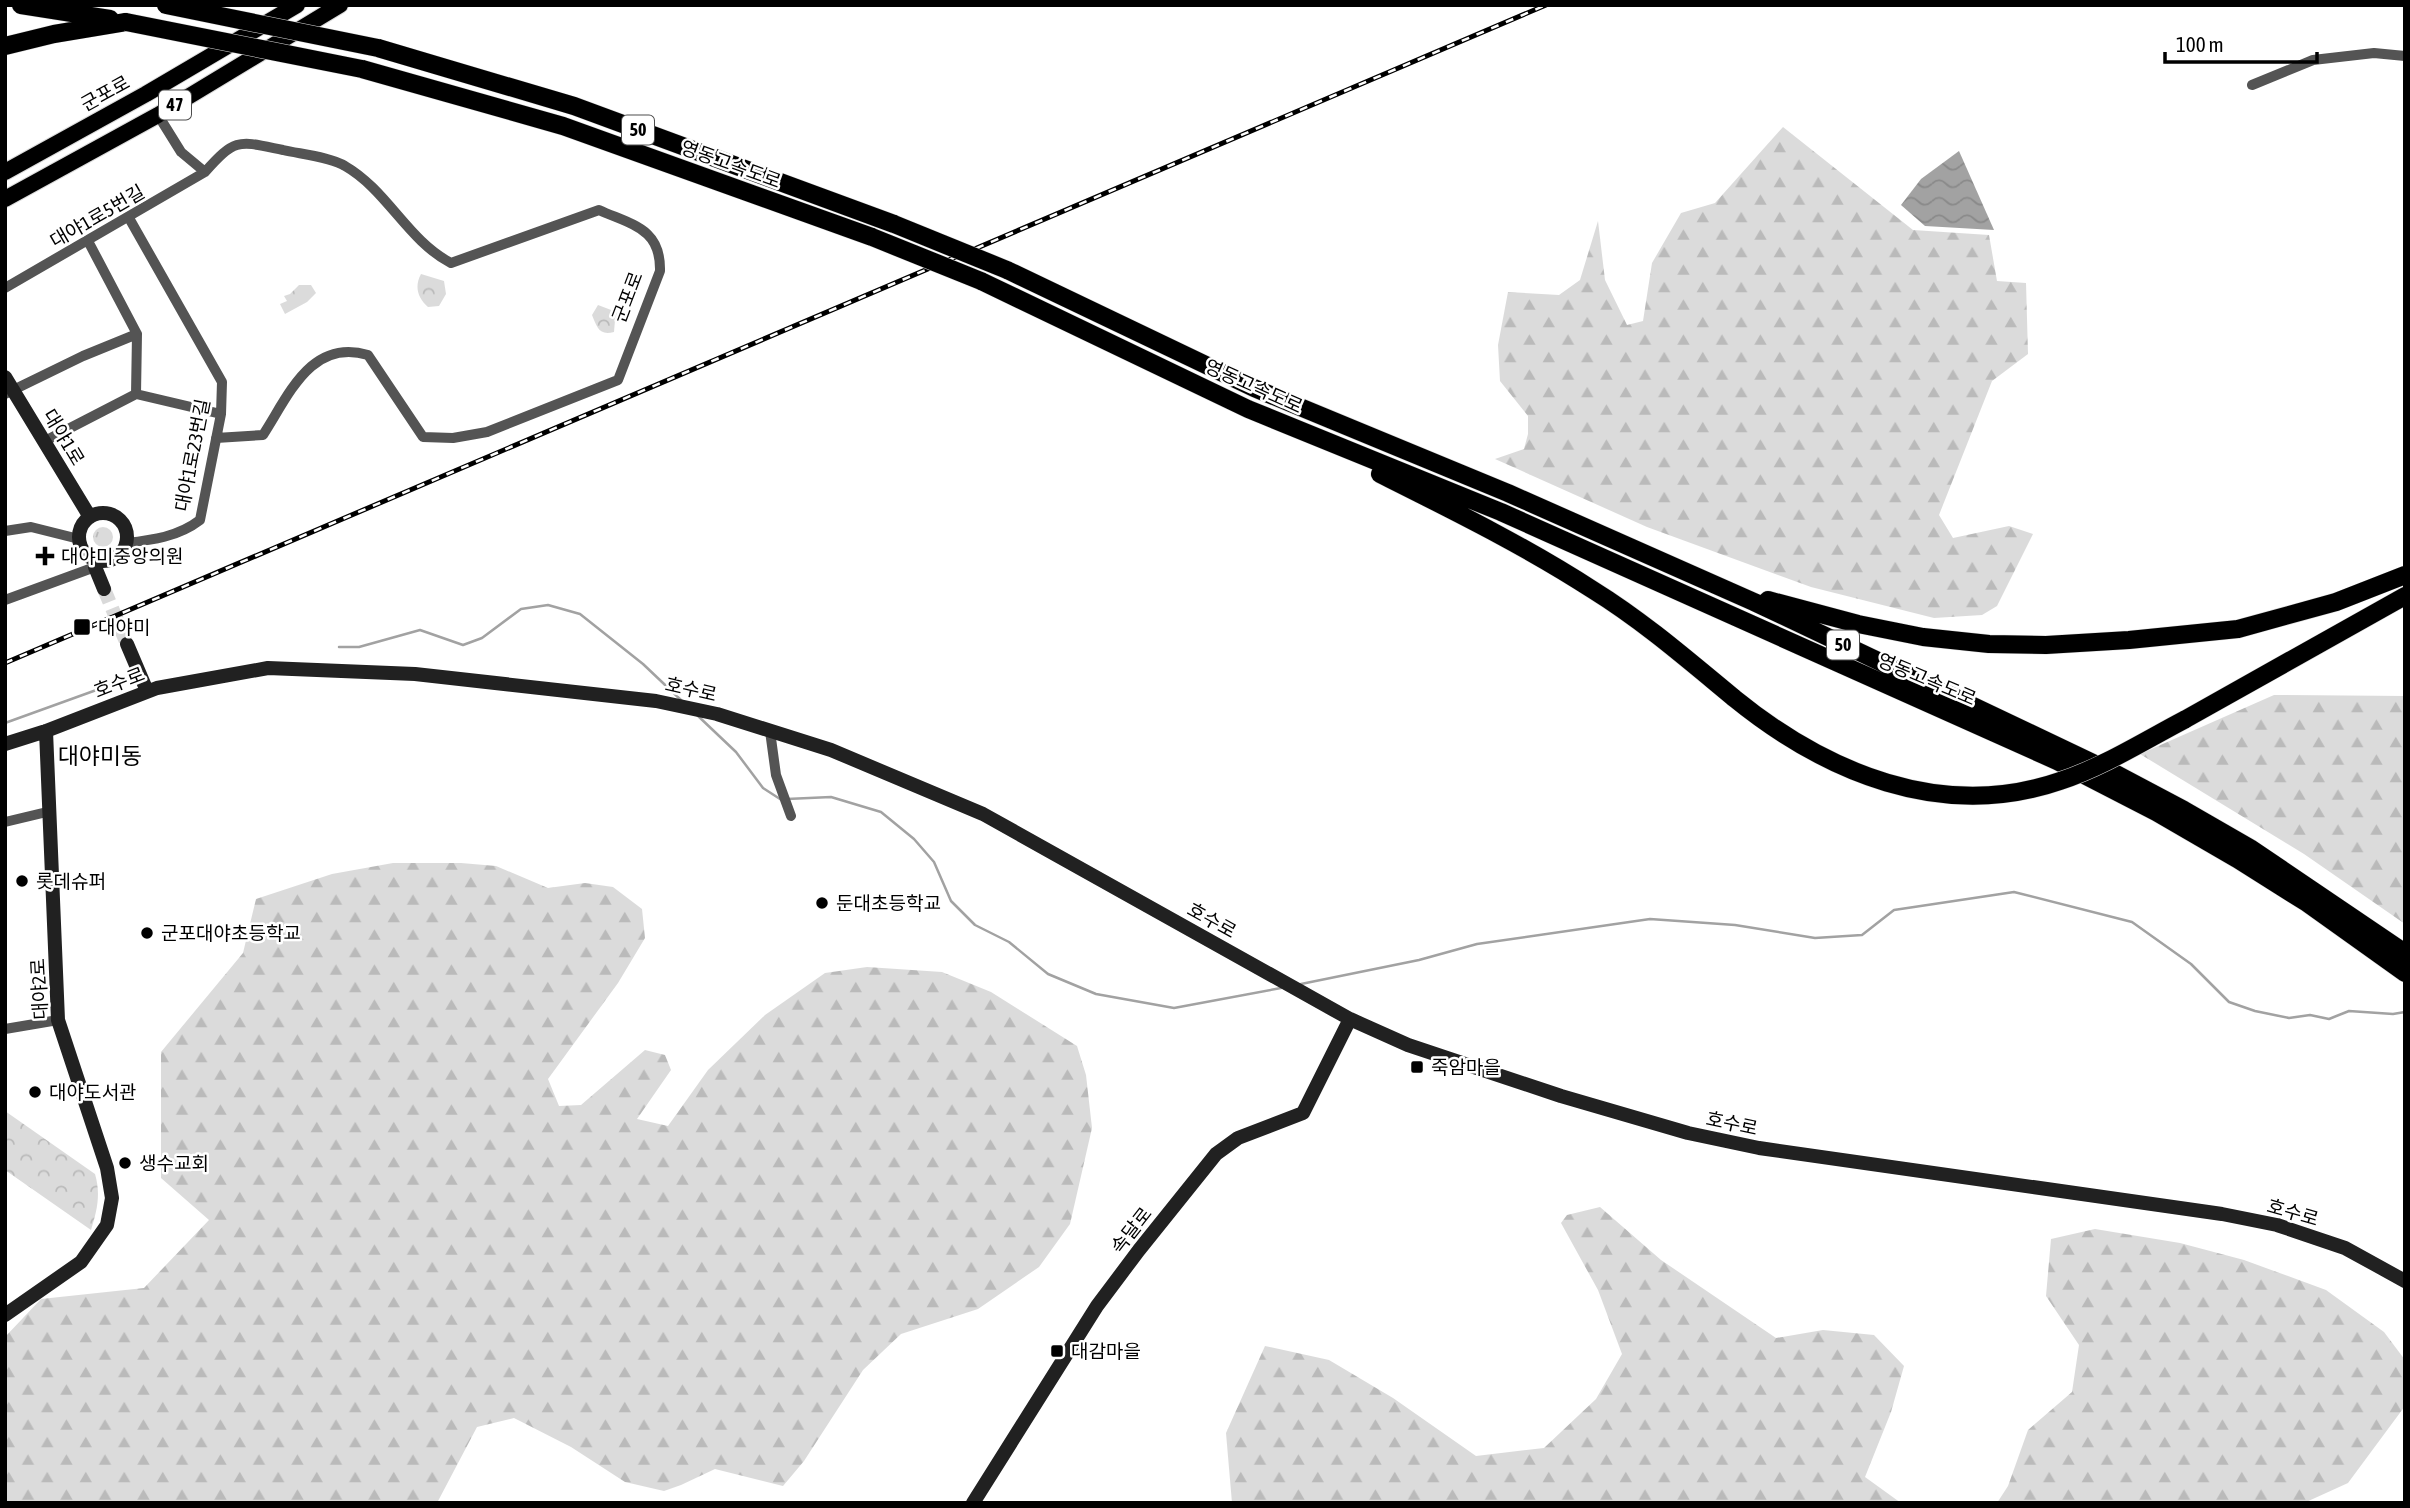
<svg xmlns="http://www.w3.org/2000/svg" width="2410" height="1508" viewBox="0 0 2410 1508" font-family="'Asap Condensed','Noto Sans KR',sans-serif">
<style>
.grass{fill:url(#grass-tufts)}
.forest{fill:url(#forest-firs)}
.park{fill:url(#park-crowns)}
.water{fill:url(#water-waves)}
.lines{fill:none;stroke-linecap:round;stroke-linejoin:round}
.stream{stroke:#a2a2a2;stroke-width:2.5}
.secondary-tunnel{stroke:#d9d9d9;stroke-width:14;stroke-dasharray:14 7;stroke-linecap:butt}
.primary-casing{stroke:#dbdbdb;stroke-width:18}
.highway-casing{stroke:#dbdbdb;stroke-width:19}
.street{stroke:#545454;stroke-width:10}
.secondary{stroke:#212121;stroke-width:14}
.primary{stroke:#000;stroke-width:16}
.highway{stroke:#000;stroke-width:18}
.rail-casing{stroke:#000;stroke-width:5}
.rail{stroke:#fff;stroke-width:2.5;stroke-dasharray:8;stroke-linecap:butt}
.highway-bridge-casing{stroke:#dbdbdb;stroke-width:19;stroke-linecap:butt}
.highway-bridge{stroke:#000;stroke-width:18}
.poi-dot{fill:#000;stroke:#fff;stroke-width:2.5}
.labels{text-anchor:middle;stroke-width:5;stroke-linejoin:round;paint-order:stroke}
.shield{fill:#fff;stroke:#4c4c4c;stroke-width:2}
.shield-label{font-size:18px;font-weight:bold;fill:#000}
.street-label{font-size:19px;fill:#000;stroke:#fff}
.poi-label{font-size:19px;fill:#000;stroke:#fff;text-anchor:start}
.quarter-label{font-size:23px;fill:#000;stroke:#fff}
</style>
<defs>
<pattern id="grass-tufts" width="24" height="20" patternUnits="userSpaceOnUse" patternTransform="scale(1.75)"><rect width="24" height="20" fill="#dbdbdb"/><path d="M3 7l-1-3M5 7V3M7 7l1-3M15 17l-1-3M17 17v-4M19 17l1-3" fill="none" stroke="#bababa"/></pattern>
<pattern id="forest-firs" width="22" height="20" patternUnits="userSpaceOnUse" patternTransform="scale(1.75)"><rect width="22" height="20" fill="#dbdbdb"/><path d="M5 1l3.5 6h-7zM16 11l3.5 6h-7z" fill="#bababa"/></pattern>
<pattern id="park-crowns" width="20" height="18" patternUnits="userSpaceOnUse" patternTransform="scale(1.75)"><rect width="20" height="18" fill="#dbdbdb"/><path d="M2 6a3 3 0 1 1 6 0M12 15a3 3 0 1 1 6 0" fill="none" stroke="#bababa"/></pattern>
<pattern id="water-waves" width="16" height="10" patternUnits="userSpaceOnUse" patternTransform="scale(1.75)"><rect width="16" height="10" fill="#a2a2a2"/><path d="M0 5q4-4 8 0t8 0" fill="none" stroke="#8a8a8a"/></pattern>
</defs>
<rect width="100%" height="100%" fill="#fff"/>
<path class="grass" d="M93 537a10 10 0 1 1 20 0a10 10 0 1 1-20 0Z"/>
<path class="forest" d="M1783,127L1913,230L1989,235L1997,281L2026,283L2028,354L1992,381L1939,515L1953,538L2009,526L2033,534L1997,606L1982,615L1934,618L1811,587L1647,527L1495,459L1524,449L1528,434V416L1500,381L1498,345L1508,292L1559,295L1580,280L1598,221L1605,280L1627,325L1643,321L1652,263L1681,213L1715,203Z
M2274,695L2405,696V924L2304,854L2140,754Z
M393,863H461L496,866L548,888L585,883L613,887L642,909L645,938L618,983L548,1079L559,1106L581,1105L645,1050L665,1055L671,1070L637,1119L668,1126L708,1070L765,1015L825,973L867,967L942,972L991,992L1077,1046L1086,1075L1092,1128L1070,1224L1039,1267L978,1309L901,1334L863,1370L804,1461L783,1486L715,1469L681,1485L664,1491L625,1482L571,1447L514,1418L477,1427L437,1503H5V1337L41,1299L144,1288L209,1220L161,1178V1052L243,953L256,899L332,874Z
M1600,1207L1661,1260L1776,1338L1823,1330L1874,1335L1904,1366L1891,1412L1865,1477L1901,1503H1232L1226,1433L1265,1346L1329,1360L1393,1398L1476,1456L1544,1448L1596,1399L1622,1354L1598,1290L1561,1223L1567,1215Z
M2095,1229L2180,1243L2244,1260L2326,1290L2384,1332L2405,1360V1406L2348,1483L2304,1503H1997L2008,1486L2028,1430L2072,1392L2079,1345L2046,1296L2051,1239Z"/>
<path class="park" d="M421,274L444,281L446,294L439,306L428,307C418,298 414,287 421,274Z
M299,285H311L316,293L307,302L285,314L280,304L287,301L284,296L290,294Z
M598,305L619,313L615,320L614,332C599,336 597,327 592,315Z
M5,1111L95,1174C101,1194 97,1211 91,1230L5,1170Z"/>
<path class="water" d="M1959,151L1994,230L1925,226L1901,205L1921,179Z"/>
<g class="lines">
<path class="stream" d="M339,647H359L420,630L463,645L482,638L521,609L548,605L580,614L643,664L682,701
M697,715L736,752L763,788L780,799
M5,723L113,684
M787,799L831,797L881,812L914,839L934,862L951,901L975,925L1009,942L1048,974L1096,994L1174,1008L1281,988
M1301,984L1419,960L1477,944L1650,919L1735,925L1815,938L1862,935L1894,910L2014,892L2132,922L2191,964L2229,1002L2255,1011L2289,1018L2310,1015L2329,1019L2349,1011L2393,1014L2405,1012"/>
<path class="secondary-tunnel" d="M104,589L127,644"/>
<g class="primary-casing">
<path id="primary" d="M5,172L146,94L297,5
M5,199L158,115L340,5"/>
</g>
<g class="highway-casing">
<path id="highway" d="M21,5L110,19
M5,46L54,34L126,22
M378,48L574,106L894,224
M362,69L563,126L872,237
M1007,270L1254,388L1508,493L1754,602L2116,774L2184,810L2250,848L2405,953
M981,281L1248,409L1501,512L2057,761L2156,812L2237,859L2307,903L2405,973
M1380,474C1452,510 1525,546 1593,590C1643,621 1688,660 1734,698
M1768,600L1858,624L1923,637L1989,644L2046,645L2129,640L2238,629L2336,602L2405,575
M2184,720L2405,596"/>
</g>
<path class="street" d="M2252,85L2313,60L2374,53L2405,56
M158,115L181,152L205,172
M5,288L205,172C236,137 239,141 283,150C300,154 331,157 345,166C387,190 408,241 451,263L599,210C632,225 661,228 660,271L618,380L487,432L453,438L423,437L368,355C311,338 289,395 263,435L216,438
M5,394L83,356L137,334L88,241
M136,394L137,334
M43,442L136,394L221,414
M5,531L31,527L79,539
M126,543C152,540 178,537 200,520L221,414L222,382L129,218
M5,600L95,567
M770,731L776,775L791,816
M5,822L51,811
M5,1029L58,1020"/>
<path class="secondary" d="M5,377L90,517
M79 537a24 24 0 1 1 48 0a24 24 0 1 1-48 0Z
M98,560L95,567L104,589
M127,644L147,691
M5,744L46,731L157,688L268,668L415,674L656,701L717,714L831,750L983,814L1350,1019L1408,1045L1561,1096L1688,1133L1759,1148L2222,1214L2277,1225L2345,1248L2405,1281
M5,1315L81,1262L107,1225L112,1198L107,1168L58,1020L46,731
M973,1503L1097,1306L1139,1250L1216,1154L1238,1138L1303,1113L1350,1019"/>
<use href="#primary" class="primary"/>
<use href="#highway" class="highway"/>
<g class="rail-casing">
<path id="rail" d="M5,663L1546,5"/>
</g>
<use href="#rail" class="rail"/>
<g class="highway-bridge-casing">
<path id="highway-bridge" d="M166,5L378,48
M126,22L362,69
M894,224L1007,270
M872,237L981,281
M1734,698C1825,772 1942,822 2060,781C2103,767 2144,741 2184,720"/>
</g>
<use href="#highway-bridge" class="highway-bridge"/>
</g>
<g class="poi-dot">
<path d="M41.5 545.5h7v7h7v7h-7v7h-7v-7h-7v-7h7z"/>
<rect x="73" y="618" width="18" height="18" rx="3.5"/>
<circle cx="22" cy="881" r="7"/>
<circle cx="822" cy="903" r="7"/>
<circle cx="147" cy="933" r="7"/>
<rect x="1410" y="1060" width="14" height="14" rx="3.5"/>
<circle cx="35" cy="1092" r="7"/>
<circle cx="125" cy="1163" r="7"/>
<rect x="1050" y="1344" width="14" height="14" rx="3.5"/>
</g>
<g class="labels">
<g class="shield">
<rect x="159" y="90.5" width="32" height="29" rx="5"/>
<rect x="622" y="115.5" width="32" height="29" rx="5"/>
<rect x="1827" y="630.5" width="32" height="29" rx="5"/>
</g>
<g class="shield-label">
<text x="175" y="111">47</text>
<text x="638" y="136">50</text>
<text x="1843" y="651">50</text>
</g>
<g class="street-label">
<text transform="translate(105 93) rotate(-29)" y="7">군포로</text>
<text transform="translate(731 164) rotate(20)" y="7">영동고속도로</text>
<text transform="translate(97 216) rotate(-30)" y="7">대야1로5번길</text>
<text transform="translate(627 297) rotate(-69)" y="7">군포로</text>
<text transform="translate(1254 386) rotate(24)" y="7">영동고속도로</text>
<text transform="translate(64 437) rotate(59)" y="7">대야1로</text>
<text transform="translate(192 455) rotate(-79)" y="7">대야1로23번길</text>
<text transform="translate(1927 679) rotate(23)" y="7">영동고속도로</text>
<text transform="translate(119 682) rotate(-21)" y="7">호수로</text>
<text transform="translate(691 689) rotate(13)" y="7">호수로</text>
<text transform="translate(1212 920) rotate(29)" y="7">호수로</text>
<text transform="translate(39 989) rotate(-93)" y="7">대야2로</text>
<text transform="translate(1732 1123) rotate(12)" y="7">호수로</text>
<text transform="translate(2293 1212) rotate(16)" y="7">호수로</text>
<text transform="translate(1131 1230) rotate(-52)" y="7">속달로</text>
</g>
<g class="poi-label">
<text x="61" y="563">대야미중앙의원</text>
<text x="98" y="634">대야미</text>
<text x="36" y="888">롯데슈퍼</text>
<text x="836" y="910">둔대초등학교</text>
<text x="161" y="940">군포대야초등학교</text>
<text x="1431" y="1074">죽암마을</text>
<text x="49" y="1099">대야도서관</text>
<text x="139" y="1170">생수교회</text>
<text x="1071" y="1358">대감마을</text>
</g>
<g class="quarter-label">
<text x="100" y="764">대야미동</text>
</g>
</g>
<rect width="2410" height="1508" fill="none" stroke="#000000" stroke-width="14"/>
<path d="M2165 52v10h152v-10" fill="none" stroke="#000000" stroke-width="3.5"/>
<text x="2176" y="52" font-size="21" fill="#000000" stroke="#ffffff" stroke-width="5" paint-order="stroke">100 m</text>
</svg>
